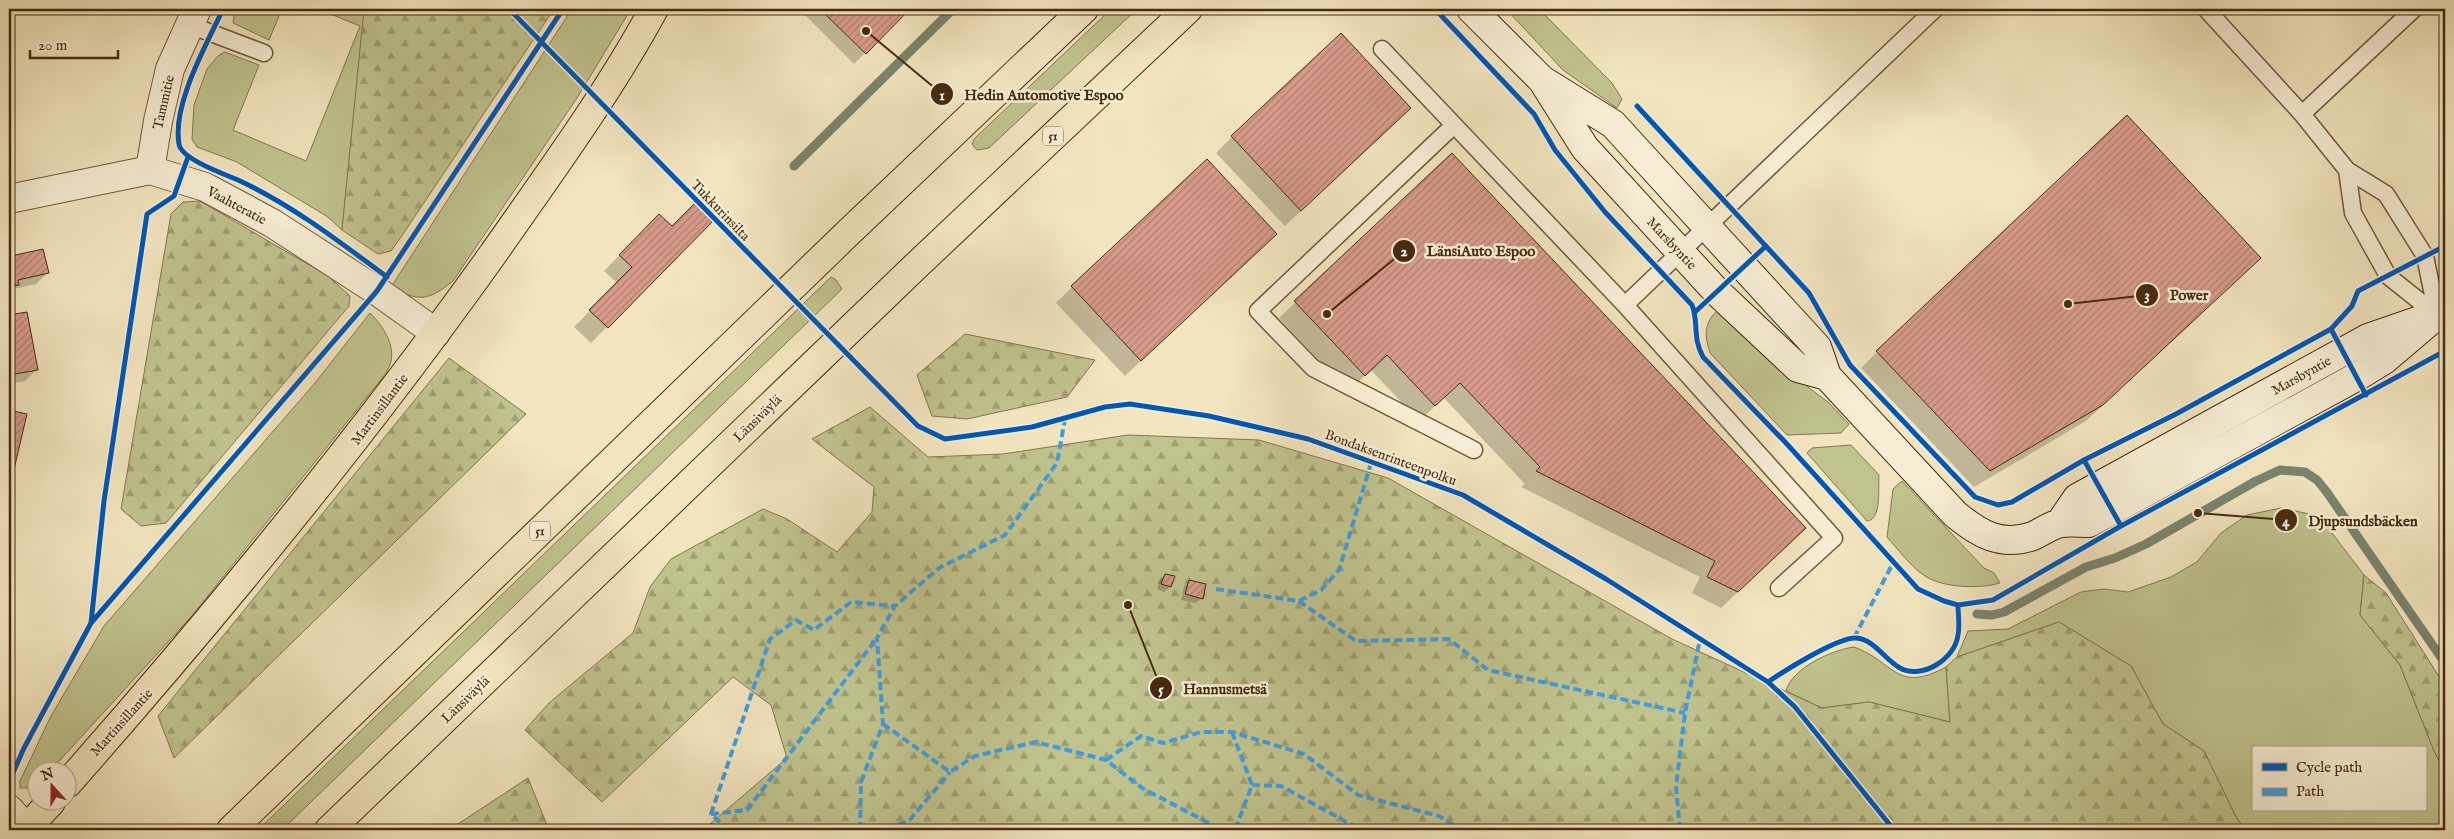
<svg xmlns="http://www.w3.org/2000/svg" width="2454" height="839" viewBox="0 0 2454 839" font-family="'IM FELL English',serif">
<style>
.grass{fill:#c0c38e;stroke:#84764e;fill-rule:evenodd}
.forest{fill:url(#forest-firs);stroke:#84764e}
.shadow{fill:#0003}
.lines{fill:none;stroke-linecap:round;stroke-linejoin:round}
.stream{stroke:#7a846e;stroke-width:9}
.building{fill:url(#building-hatch);stroke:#472a0f}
.lane-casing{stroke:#72593b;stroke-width:19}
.street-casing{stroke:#72593b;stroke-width:30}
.secondary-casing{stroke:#472a0f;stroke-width:30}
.primary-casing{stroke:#472a0f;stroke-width:30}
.highway-casing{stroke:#472a0f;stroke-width:30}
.lane{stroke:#f7eed5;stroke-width:16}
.street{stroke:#f7eed5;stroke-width:28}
.secondary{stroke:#f7eed5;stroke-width:28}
.primary{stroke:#f2e5bf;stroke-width:28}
.highway{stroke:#f2e5bf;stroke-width:28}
.quiet{stroke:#409cde;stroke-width:4;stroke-dasharray:8 4;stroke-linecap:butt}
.cycleway-casing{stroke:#f7eed5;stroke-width:8}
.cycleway{stroke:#0057b8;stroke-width:5}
.labels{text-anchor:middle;stroke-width:5;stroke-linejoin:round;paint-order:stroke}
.shield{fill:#f7eed5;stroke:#7c654a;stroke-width:1}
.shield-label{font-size:12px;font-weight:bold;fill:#472a0f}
.street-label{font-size:14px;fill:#472a0f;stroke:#f7eed5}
.leader{fill:none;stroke:#472a0f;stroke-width:2}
.callout-dot{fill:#472a0f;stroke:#f7eed5;stroke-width:2}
.mark-label{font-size:15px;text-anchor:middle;font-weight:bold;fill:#fff}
.callout-label{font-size:15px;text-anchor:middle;font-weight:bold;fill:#472a0f;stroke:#f7eed5;stroke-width:5;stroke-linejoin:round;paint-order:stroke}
</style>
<defs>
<pattern id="forest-firs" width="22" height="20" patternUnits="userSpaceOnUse" patternTransform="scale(1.25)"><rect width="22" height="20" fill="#c0c38e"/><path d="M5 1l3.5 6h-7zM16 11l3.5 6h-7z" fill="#9e9f72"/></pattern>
<pattern id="building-hatch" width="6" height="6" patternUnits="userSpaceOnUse" patternTransform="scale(1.25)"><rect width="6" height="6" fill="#d79a8b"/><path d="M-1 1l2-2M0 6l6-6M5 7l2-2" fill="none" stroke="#b07e70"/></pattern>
</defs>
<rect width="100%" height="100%" fill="#f2e5bf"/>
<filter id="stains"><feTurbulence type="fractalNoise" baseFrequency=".004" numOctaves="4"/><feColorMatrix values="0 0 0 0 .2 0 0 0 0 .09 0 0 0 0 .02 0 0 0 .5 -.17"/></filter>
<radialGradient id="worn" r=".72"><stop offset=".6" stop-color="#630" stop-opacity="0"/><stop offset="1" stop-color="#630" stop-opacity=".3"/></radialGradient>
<path class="grass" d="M235,9H282L269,40L233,23Z
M318,9H364V15L342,230L328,217L237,162L197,147L192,139L194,105L207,69L218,56L225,52L259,65L233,130L306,161L360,26Z
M572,9H631L577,98L453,281C428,301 419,302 391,287Z
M1111,9H1137L989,148L977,150L972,144L974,139Z
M1506,9H1539L1612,83L1622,99L1617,108L1563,70Z
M831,277L836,280L842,289L282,830H258Z
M1721,308L1796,378L1829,403L1849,424L1841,433L1787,435L1711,354C1703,336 1704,320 1721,308Z
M370,313C383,326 398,348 389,367C386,374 380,381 375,387L191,617L50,771L38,772L37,784L33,788H20V781L51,716L104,626L315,383Z
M1851,445L1879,475C1878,487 1882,520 1867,521L1807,453L1812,448Z
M1902,481L1984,568L1994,573L2000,583C1980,589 1943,588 1925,576C1911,567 1898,549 1887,537L1893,489Z
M2281,508L2319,516L2364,575L2360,615L2400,665L2434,751L2445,772V830H2245L2236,817L2204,751L2163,724L2131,666L2059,622L1957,657L1968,631L2008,629L2081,592L2104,589L2128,592L2171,577L2197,562L2221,533L2247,515ZM2253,748H2425V810H2253Z
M1854,647C1895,662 1896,694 1946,667L1950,722L1869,702L1822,708L1786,691C1792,668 1832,650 1854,647Z"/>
<path class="forest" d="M364,9H554L401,237L391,251L378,254L342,230Z
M200,201L328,276L350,296L349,306L166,523L141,526L121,509L171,214L183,202Z
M965,334L1095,360L1067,397L967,419L932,416L917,375Z
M449,358L526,414L174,758L158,716Z
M870,407L928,457L1003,454L1128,435L1259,440L1388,478L1672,639L1822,708L1869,702L1950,722L1946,667L1957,657L2059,622L2131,666L2163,724L2204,751L2236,817L2245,830H703L787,758L771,705L733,677L602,802L525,730L549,703L633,633L650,587L671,559L763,509L787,519L837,552L872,512L874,487L812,439Z
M2364,575L2386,593L2445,686V772L2434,751L2400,665L2360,615Z
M528,778L549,830H449Z"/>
<path class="shadow" d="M799,9H908L854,64Z
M1394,124L1285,226L1216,153L1232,137Z
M1452,154L1789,544L1721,608L1692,593L1700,577L1521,487L1525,484L1444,398L1419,421L1371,370L1348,391L1279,318Z
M659,215L672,228L712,220L591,343L574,327L617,283L604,271Z
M1259,250L1125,376L1056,303L1072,287Z
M9,253L10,257L47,273L36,284L13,289L9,293Z
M2243,274L2086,421L1974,487L1861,368L1877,352Z
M26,313L36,370L25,381L9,384V317Z
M9,412L26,415L9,482Z
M2445,426V445L2438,432Z
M1166,575L1173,577L1170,587L1164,592L1157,589L1160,580Z
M1189,581L1202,598L1196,603L1181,600L1184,586Z"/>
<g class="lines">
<path class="stream" d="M794,166L953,9
M1977,614L1992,615L2004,612L2086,567L2115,558L2146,544L2256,481L2280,470L2305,472L2317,480L2326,491L2445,663"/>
</g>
<path class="building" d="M820,9H910L866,54Z
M1341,33L1411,108L1301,211L1231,136Z
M2127,115L2261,258L2103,405L1990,471L1876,351Z
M1452,153L1806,528L1738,592L1707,577L1715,561L1536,471L1540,467L1460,383L1435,406L1387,355L1365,376L1294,301Z
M1207,159L1277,234L1141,361L1071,286Z
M696,202L714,220L608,328L589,310L632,267L619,255L659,214L672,226Z
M43,249L49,273L18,280L19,285L9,287V250L11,256Z
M27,312L38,370L9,375V315Z
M9,410L27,414L11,482H9Z
M1165,574L1175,576L1171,587L1161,584Z
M1189,580L1206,584L1203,599L1185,594Z"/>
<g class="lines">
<g class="lane-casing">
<path id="lane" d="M2206,9L2302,114L2347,170L2386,194L2425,256L2437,315
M190,25L264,53
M1382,49L1625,305L1935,9
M2302,114L2414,9
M1454,125L1258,311L1313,368L1474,450
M2347,170L2353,213L2388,276L2437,315
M1625,305L1834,538L1779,588"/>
</g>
<g class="street-casing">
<path id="street" d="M150,170L158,121L170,69L197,9
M9,199L150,170L205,187L272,223L377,291L436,333
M9,809L27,829"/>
</g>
<g class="secondary-casing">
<path id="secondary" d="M1471,9L1542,80L1585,148L1717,292L1798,368L1827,376
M1542,80L1613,124L1817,347L1827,376L1955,514C1979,534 2001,547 2033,536C2042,532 2052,524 2062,523C2070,522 2080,523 2089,523L2358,376L2384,360L2437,315
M2060,523L2077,498L2368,338L2423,319"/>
</g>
<g class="primary-casing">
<path id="primary" d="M68,783C218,613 361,439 493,254C549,174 607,95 654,9
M25,830L51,802"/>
</g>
<g class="highway-casing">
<path id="highway" d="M231,830L849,232L1084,9
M329,830L918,264L1188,9"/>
</g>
<use href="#lane" class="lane"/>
<use href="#street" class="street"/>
<use href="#secondary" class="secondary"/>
<use href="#primary" class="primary"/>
<use href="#highway" class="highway"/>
<path class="quiet" d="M1216,589L1299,601L1321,590L1339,570L1372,460
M1299,601L1356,641L1449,639L1488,670L1685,713
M1854,638L1893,563
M883,724L950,772L975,756L1036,742L1106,760L1142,788L1222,830
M1232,732L1252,785L1235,830
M1106,760L1141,736L1163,743L1201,732H1232L1304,754L1358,795L1439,816L1461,830
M1252,785L1281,786L1361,830
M711,814L747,810L877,638
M729,830L711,814L770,639L796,620L814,630L851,602L895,606
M860,830L861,782L883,724L877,638L895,606L939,568L1005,535L1057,463L1065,419
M875,830L908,822L950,772
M1680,830L1676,787L1685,713L1700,639"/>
<g class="cycleway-casing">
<path id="cycleway" d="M223,9C207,44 172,104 179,144C181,159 224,174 238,180C292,205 340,242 387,277
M509,9L918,426L945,439L1032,427L1105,407L1130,404L1209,416L1308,439L1463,495L1606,579L1768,682L1795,707L1894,830
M1435,9L1534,114L1555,150L1605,212L1692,305C1699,322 1692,337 1703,357L1786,443L1918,589L1944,601L1958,605L1993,600L2121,526L2445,351
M1637,106L1809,293L1850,365L1975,497L1998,505L2012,502L2084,460L2176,414L2331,329L2352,306L2358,291L2445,246
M1695,312L1766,246
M2331,329L2366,395
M2084,460L2121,526
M91,623L104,501L147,214L174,196L188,157
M1768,682C1784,671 1838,637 1856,638C1874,639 1885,660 1900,668C1922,680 1955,659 1958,635C1960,626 1958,615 1958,605
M9,782L24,748L91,623L377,291L563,9"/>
</g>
<use href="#cycleway" class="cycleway"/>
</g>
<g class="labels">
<g class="shield">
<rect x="1043" y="126.5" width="20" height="19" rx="4"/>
<rect x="530" y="521.5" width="20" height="19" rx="4"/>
</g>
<g class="shield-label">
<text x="1053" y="140">51</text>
<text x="540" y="535">51</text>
</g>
<g class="street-label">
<text transform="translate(163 102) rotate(-77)" y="5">Tammitie</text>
<text transform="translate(237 205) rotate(28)" y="5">Vaahteratie</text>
<text transform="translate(721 210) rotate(46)" y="5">Tukkurinsilta</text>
<text transform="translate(1672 243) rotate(47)" y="5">Marsbyntie</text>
<text transform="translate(2301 375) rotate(-29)" y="5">Marsbyntie</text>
<text transform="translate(379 409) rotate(-53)" y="5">Martinsillantie</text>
<text transform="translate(757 418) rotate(-44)" y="5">Länsiväylä</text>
<text transform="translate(1391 457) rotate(20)" y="5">Bondaksenrinteenpolku</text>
<text transform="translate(465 699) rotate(-44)" y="5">Länsiväylä</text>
<text transform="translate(121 722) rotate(-48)" y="5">Martinsillantie</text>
</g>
</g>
<path class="leader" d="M866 31L942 94M1327 314L1404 251M2068 304L2147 295M2198 513L2286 520M1128 605L1161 688"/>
<g class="callout-dot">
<circle cx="866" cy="31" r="5"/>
<circle cx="1327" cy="314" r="5"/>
<circle cx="2068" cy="304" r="5"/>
<circle cx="2198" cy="513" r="5"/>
<circle cx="1128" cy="605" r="5"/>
<circle cx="942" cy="94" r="12"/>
<circle cx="1404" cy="251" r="12"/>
<circle cx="2147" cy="295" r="12"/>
<circle cx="2286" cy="520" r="12"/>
<circle cx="1161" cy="688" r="12"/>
</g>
<g class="mark-label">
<text x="942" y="100">1</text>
<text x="1404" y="256">2</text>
<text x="2147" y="300">3</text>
<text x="2286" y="526">4</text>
<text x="1161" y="694">5</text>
</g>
<g class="callout-label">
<text x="1044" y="100">Hedin Automotive Espoo</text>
<text x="1481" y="256">LänsiAuto Espoo</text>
<text x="2189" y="300">Power</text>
<text x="2363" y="526">Djupsundsbäcken</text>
<text x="1225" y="694">Hannusmetsä</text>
</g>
<rect width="2454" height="839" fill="none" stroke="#f2e5bf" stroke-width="30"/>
<rect x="10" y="10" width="2434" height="819" fill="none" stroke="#472a0f" stroke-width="2.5"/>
<rect x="15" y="15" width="2424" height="809" fill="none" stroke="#472a0f"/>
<rect x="2252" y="746" width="175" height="65" fill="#f7eed5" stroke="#b1a086"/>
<rect x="2262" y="763" width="25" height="8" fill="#0057b8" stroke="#b1a086"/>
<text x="2296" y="772" font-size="15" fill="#472a0f">Cycle path</text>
<rect x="2262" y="788" width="25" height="8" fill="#409cde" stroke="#b1a086"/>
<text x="2296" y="796" font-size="15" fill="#472a0f">Path</text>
<g transform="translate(52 786) rotate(339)"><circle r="24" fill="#f7eed5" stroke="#b1a086"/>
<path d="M0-4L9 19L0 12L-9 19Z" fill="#8f2418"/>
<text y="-8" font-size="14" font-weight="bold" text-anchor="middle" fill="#472a0f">N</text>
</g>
<path d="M30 50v8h88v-8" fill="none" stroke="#472a0f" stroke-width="2.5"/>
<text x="38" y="50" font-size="15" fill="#472a0f" stroke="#f7eed5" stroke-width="4" paint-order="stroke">20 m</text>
<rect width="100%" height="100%" filter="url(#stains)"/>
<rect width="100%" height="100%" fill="url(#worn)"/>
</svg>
